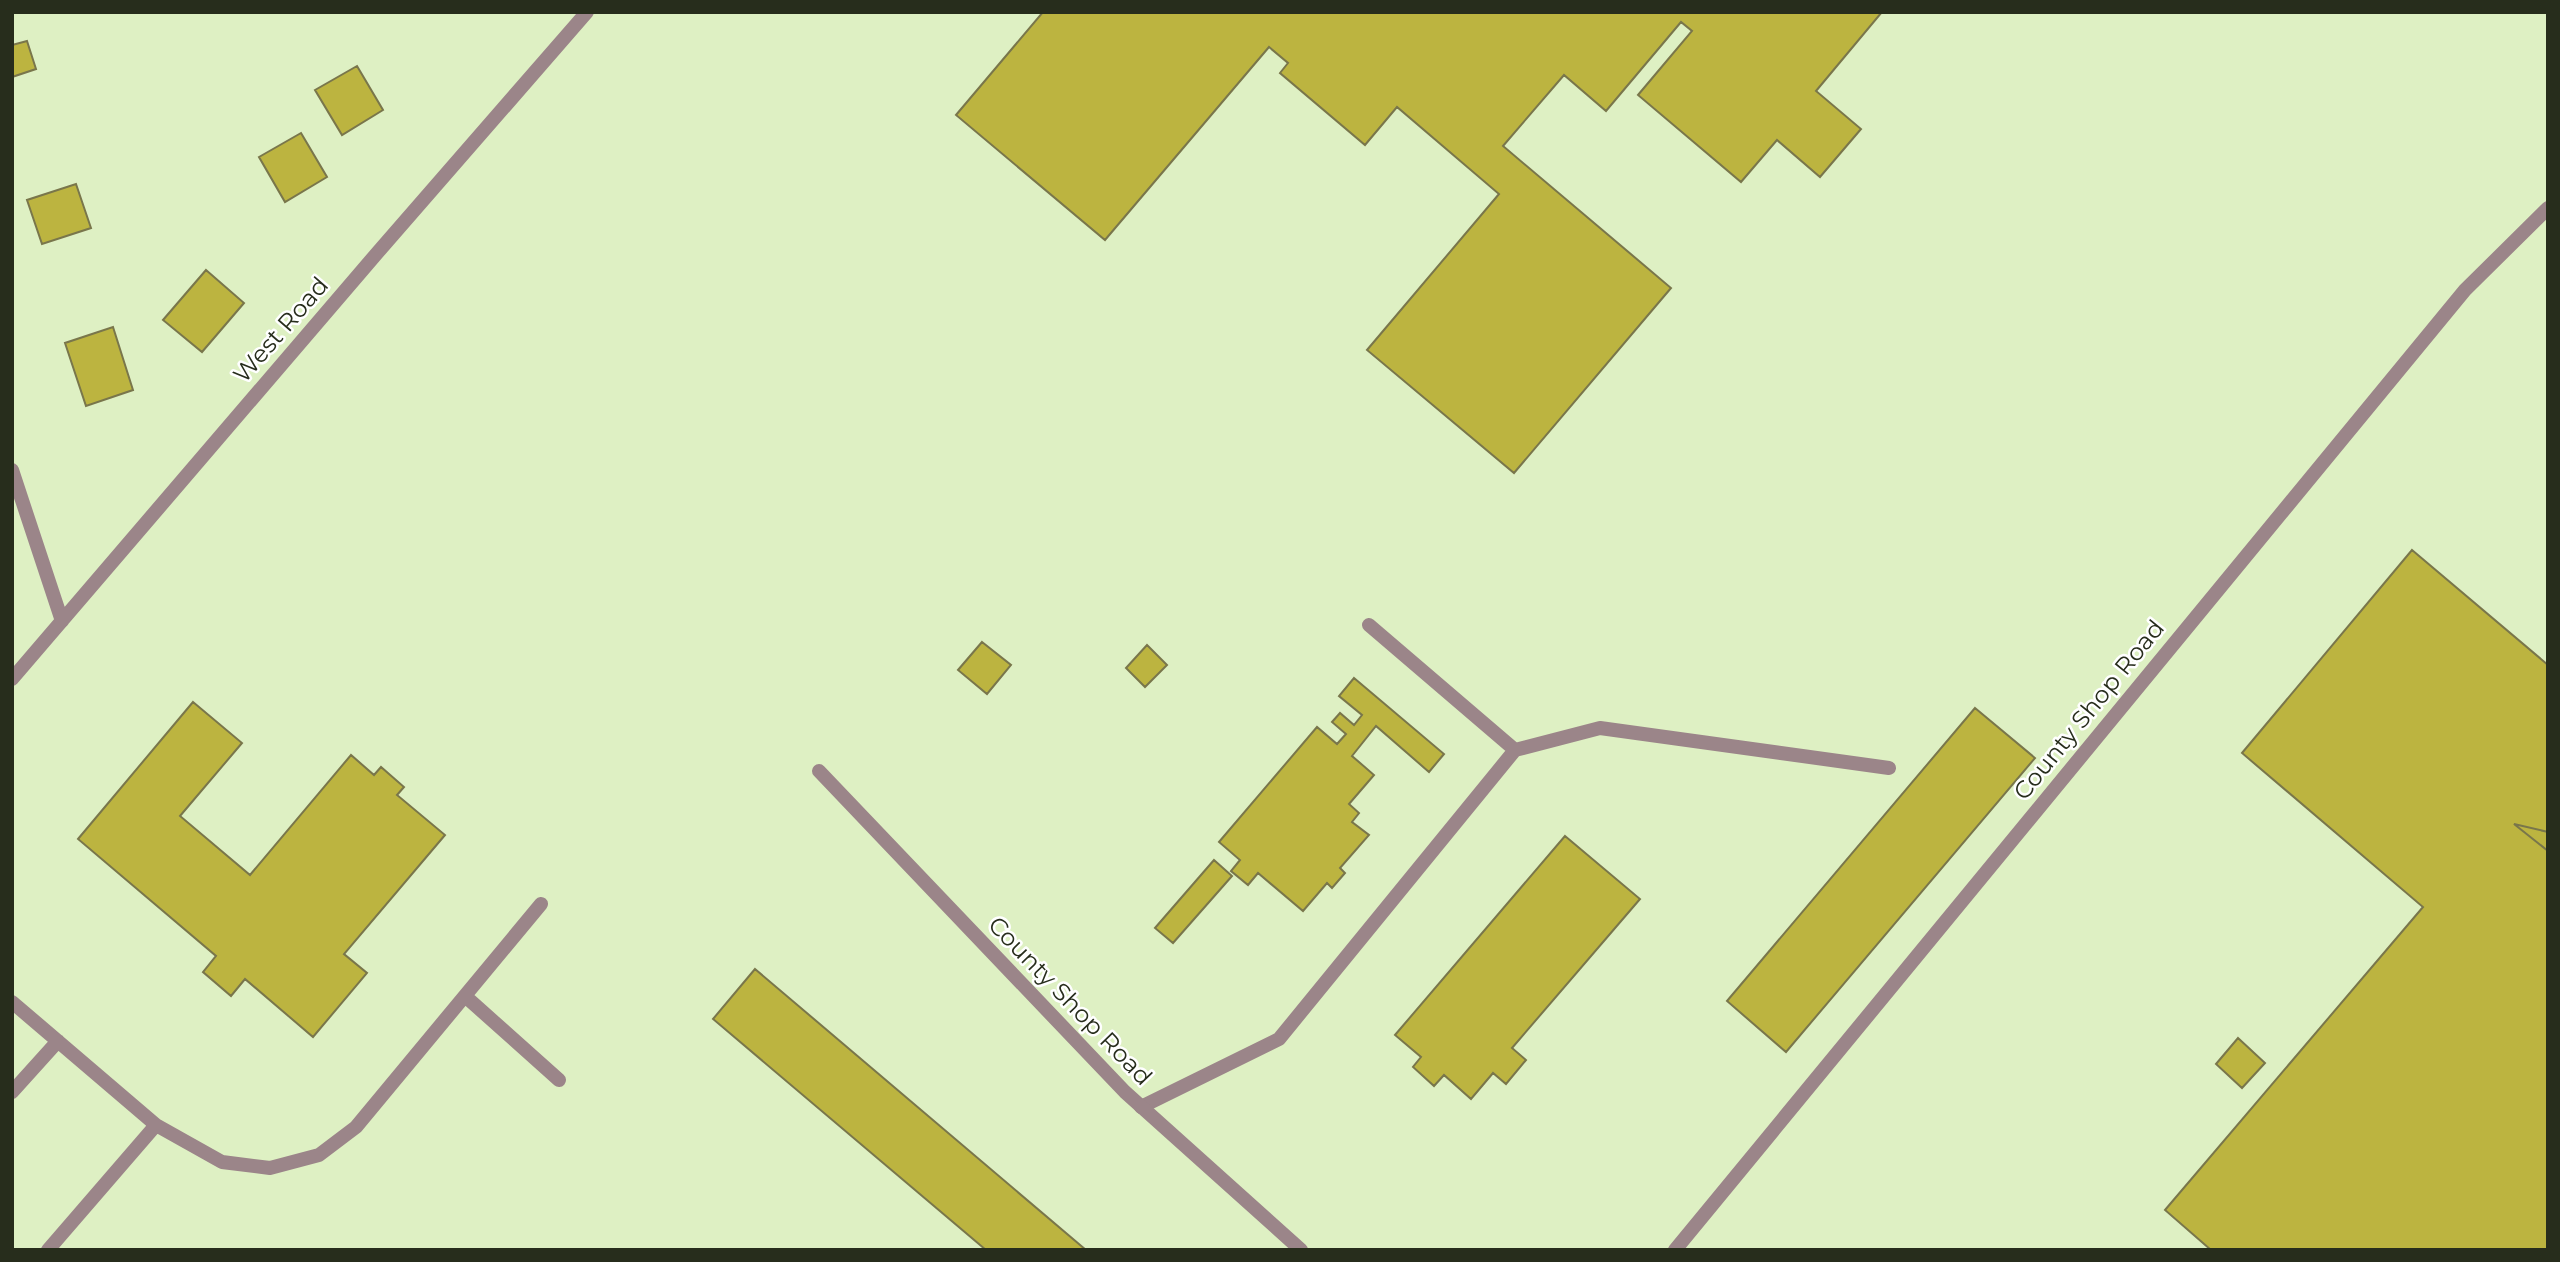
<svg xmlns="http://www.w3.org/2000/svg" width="2560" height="1262" viewBox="0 0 2560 1262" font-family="Montserrat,sans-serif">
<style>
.building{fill:#bcb440;stroke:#79764b;stroke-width:2}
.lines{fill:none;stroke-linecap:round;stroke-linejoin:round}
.service{stroke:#9b8589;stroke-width:14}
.minor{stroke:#9b8589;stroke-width:14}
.labels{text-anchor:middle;stroke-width:5;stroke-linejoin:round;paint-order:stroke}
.street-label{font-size:24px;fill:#272d1c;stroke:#fff}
</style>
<rect width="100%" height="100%" fill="#def0c3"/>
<path class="building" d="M1043,12H1882L1816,91L1861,129L1820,177L1777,140L1741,182L1638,95L1692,31L1681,22L1606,111L1564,75L1503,146L1671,288L1514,473L1367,350L1499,194L1397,107L1365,145L1280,73L1288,63L1269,47L1105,240L956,115Z
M27,41L36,69L12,77V45Z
M357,66L383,110L342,135L315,90Z
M301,133L327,177L285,202L259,157Z
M76,184L91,228L42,244L27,200Z
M206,270L244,303L202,352L163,320Z
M113,327L133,390L86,406L65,343Z
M2412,550L2548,665V832L2514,824L2548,851V1250H2211L2165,1210L2423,907L2242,753Z
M2412,550L2548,665V1250H2211L2165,1210L2423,907L2242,753Z
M982,642L1011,665L987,694L958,670Z
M1147,645L1167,665L1145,687L1126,668Z
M1354,678L1444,754L1429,772L1376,726L1352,756L1374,775L1349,804L1359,813L1352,822L1369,835L1340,868L1345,873L1332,888L1327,883L1303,911L1258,873L1248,885L1231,871L1240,860L1219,842L1317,727L1337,744L1346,734L1332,722L1340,713L1354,725L1362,715L1339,696Z
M193,702L242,743L180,816L250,875L351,755L374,775L381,767L404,787L397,795L445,835L344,954L367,973L313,1037L245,979L231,996L203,972L216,956L78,839Z
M1975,708L2035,758L1786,1052L1727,1001Z
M1565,836L1640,899L1512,1048L1526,1060L1506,1084L1493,1073L1471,1099L1444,1075L1434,1086L1413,1067L1421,1057L1395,1035Z
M1214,860L1232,876L1173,943L1155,928Z
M755,969L1086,1250H986L713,1019Z
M2238,1038L2265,1063L2242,1088L2216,1064Z"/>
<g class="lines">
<path class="service" d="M1369,625L1515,750
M465,996L559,1080
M12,1002L156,1125L222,1162L270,1168L319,1155L356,1127L541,904
M12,1092L58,1041
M1141,1107L1279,1039L1515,750L1600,728L1889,768
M48,1250L156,1125"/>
<path class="minor" d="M12,470L62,621
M12,679L378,252L587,12
M819,771L1125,1092L1301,1250
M1675,1250L2465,290L2548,208"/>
</g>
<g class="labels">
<g class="street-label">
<text transform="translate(281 330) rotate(-49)" y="8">West Road</text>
<text transform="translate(2089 710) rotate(-51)" y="8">County Shop Road</text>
<text transform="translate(1070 1001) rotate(46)" y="8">County Shop Road</text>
</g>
</g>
<rect width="2560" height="1262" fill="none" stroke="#272d1c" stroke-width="28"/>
</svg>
